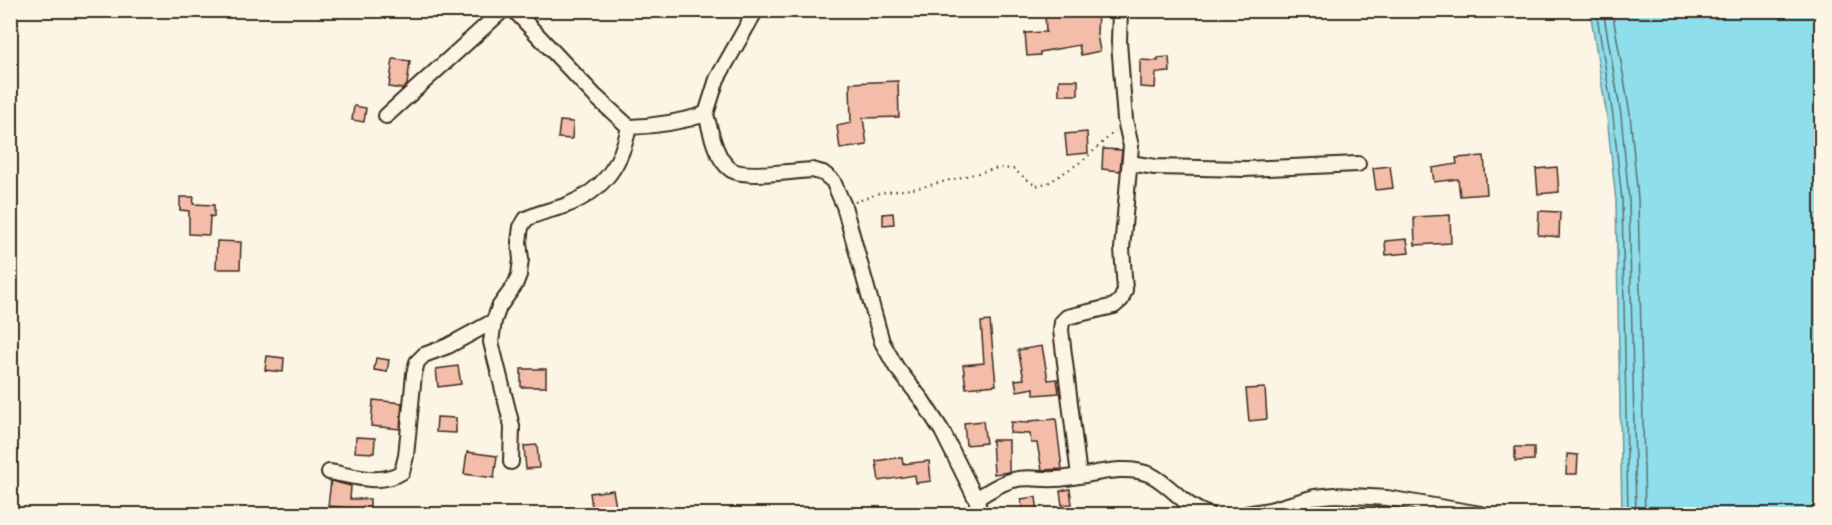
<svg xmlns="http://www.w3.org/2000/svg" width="1832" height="525" viewBox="0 0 1832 525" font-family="Mali,sans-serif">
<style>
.water{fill:#8edeeb;stroke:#6d9699;stroke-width:1.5}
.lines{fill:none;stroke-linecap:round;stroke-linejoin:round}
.shore{stroke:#5c7270;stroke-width:1.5}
.building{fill:#f4bda9;stroke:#3b2a1e;stroke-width:1.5}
.street-casing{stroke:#3b2a1e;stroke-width:18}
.path{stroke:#3b2a1e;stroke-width:2;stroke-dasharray:1.5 4.5;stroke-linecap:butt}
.street{stroke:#fcf5e5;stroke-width:14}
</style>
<rect width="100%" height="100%" fill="#fcf5e5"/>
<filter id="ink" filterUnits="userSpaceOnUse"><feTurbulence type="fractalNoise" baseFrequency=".0167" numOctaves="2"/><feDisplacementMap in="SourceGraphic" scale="12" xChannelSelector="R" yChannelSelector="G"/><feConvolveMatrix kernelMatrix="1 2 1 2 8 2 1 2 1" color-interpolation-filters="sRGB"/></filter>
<g filter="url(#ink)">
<path class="water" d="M1590,11H1821V514H1622L1616,201L1607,117Z"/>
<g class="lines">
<path class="shore" d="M1596,10L1613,116L1622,200L1628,514
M1603,10L1621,115L1629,200L1636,514
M1612,10L1630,114L1638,199L1645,514"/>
</g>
<path class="building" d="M1080,10H1098L1097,35L1100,51L1081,55L1079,45L1040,52V55L1027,56L1025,33L1046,32L1045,13Z
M1169,57L1170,72L1156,73L1155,88L1140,87V60L1158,61V58Z
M393,59L410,61L407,85L403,89L389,87Z
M1059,80H1078V95H1059Z
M898,81L899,117L863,118L867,145L840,149L837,126L851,123L850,83Z
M354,106L366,108L364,122L352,120Z
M560,121L573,122L572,139L558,138Z
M1087,132L1088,153L1067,155L1065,134Z
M1103,149L1122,150L1120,171L1102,169Z
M1484,156L1487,194L1460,196L1458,179L1434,182L1432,168L1457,164L1456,158Z
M1390,166L1393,188L1376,190L1373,168Z
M1557,167L1559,192L1538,194L1536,169Z
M180,197H194L193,204L214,205V217L210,216L209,235L189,234V211L180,210Z
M1539,211L1560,212L1559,237L1538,235Z
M893,213L894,224L883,225V214Z
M1450,215L1451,243L1415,245L1414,217Z
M1407,239L1409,253L1386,255L1385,241Z
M217,241L241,242L240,269H216Z
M990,321L996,385L966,388L963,365L984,363L981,322Z
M1042,346L1048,380L1057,379L1059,393L1034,395V388L1017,391L1015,380L1024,379L1018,350Z
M267,356L284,358L283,372L265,370Z
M376,358L389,360L387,372L374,370Z
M458,366L461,384L438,387L436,369Z
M521,369H546V387H521Z
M1265,388L1267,419L1249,421L1246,389Z
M373,400L402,403L400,429L371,426Z
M437,417L456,418V433L436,432Z
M1056,419L1062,469L1042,470L1037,443H1031L1030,434L1010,433L1011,422L1029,423V421Z
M983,421L986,443L966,445L964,423Z
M356,437L375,438L374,453L355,452Z
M992,440H1009V472L994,474Z
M537,445L539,468L526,469L524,446Z
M1515,447H1534V460L1515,461Z
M467,452L497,456L494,478L464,474Z
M1567,454L1578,455L1577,474H1566Z
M902,457L903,464L929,461L931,481L916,483L915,475L879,481L876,461Z
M331,481L351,486L350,499H370V514H360V509L328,506Z
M1070,489L1072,504L1062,505L1060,491Z
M613,490L617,513L593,514L590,493Z
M1036,497L1038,514H1023L1021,499Z"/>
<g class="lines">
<g class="street-casing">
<path id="street" d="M514,10L595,96L629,127C656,126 681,122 706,114C711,132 715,157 730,169C742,179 794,171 812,170L823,173L833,181L844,206L882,342L896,367L922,400L942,431L976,499L981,514
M706,114L717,79L756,10
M386,116L503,10
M1130,163L1155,167L1245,169L1358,164
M511,462L512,426L491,342L494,321L499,307L515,285L519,275L521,259L519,242L521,227L526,219C539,212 553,210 567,205C604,190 621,165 629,127
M329,472C353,476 380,486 402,472L406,456L414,374L417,362L424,355L448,346L494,321
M1079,476L1061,330L1062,322L1067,317L1114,306L1121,300L1125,290L1122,249L1131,146L1125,120L1119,42L1120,10
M976,499C987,492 1000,483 1013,480C1027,476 1041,480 1055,479C1086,478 1121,462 1151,475C1171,485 1186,508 1208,514
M1246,514L1270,510L1315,497L1335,495L1387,498L1481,514"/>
</g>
<path class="path" d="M855,202L880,193L918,188L998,168L1013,169L1036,186L1050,182L1085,159L1115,131"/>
<use href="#street" class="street"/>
</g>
</g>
<rect width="1832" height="525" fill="none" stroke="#fcf5e5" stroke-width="36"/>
<rect x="18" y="18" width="1796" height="489" fill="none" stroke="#3b2a1e" stroke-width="2" filter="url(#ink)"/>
</svg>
